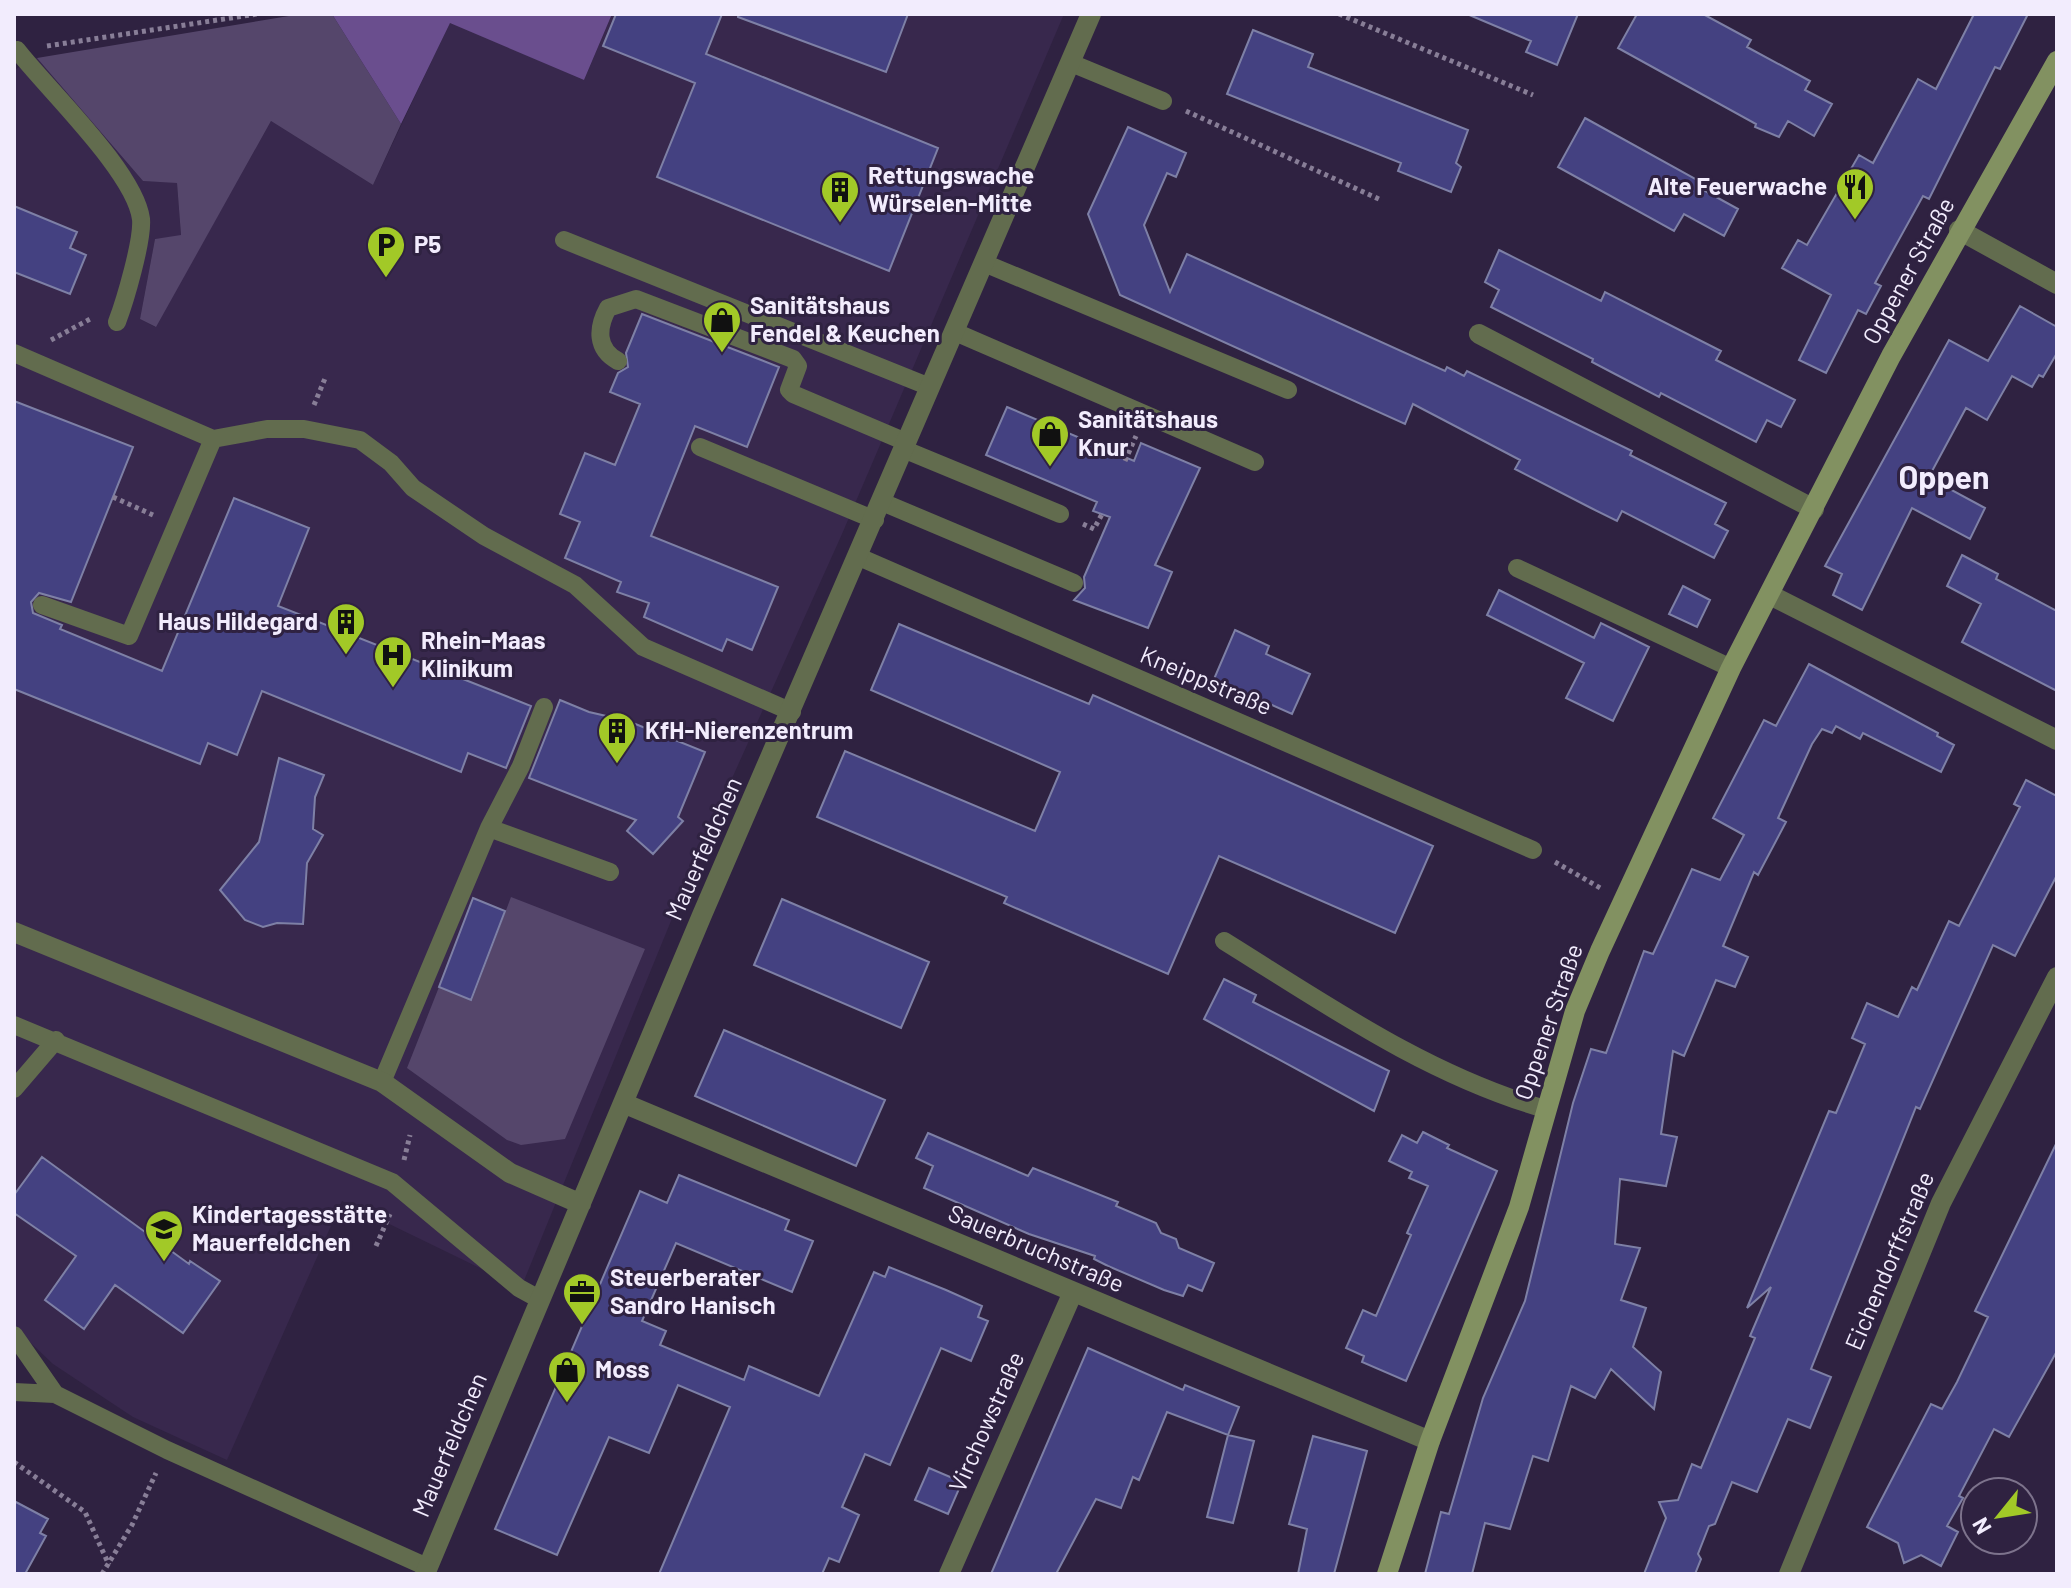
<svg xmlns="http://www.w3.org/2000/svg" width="2071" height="1588" viewBox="0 0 2071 1588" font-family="Barlow,sans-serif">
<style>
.built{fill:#38284d}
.green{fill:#55466b}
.forest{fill:#6a4e8e}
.building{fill:#444181;stroke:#7e80a6;stroke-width:2}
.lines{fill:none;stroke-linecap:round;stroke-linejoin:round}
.path{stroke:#887e97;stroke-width:5;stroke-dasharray:4 4;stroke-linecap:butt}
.lane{stroke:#626c4e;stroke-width:18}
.street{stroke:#626c4e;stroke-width:20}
.secondary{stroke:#829161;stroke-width:20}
.labels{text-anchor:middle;stroke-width:6;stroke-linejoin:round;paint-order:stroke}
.poi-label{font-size:24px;font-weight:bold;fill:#f2ecfd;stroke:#2f2241;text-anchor:start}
.street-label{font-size:24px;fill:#f2ecfd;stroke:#2f2241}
.district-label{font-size:32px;font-weight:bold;fill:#f2ecfd;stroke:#2f2241}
</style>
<rect width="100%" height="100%" fill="#2f2241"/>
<path class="built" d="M612,14H1064L842,534L702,845L521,1288L342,1201L227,1460L133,1417L53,1364L14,1327V70L37,58L143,181L177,182L181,236L155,239L140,319L155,327L271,121L373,185L450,22L584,80Z"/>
<path class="green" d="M301,14H332L401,124L373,185L271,121L156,327L140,319L155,239L181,235L177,183L143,181L37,58Z
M511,897L645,949L565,1139L521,1145L507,1140L407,1068L439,987L472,1000Z"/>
<path class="forest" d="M332,14H612L584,80L450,23L401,124Z"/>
<path class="building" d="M616,14H722L706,54L938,148L889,271L657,177L695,83L603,46Z
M738,14H908L886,72L738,17Z
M1467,14H1578L1557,65L1526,52L1531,41Z
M1637,14H1703L1751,40L1747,47L1810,81L1805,90L1832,104L1814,136L1788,121L1779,137L1755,127L1756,124L1618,48Z
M1974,14H2028L2000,69L1995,67L1929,199L1923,196L1875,283L1881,286L1866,314L1858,310L1826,373L1799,360L1831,295L1782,268L1798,240L1807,245L1859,155L1873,163L1918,79L1936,89Z
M1253,30L1313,54L1308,67L1468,130L1456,163L1461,167L1451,192L1398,171L1401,163L1227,94Z
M1585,118L1701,182L1698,187L1738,209L1724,236L1684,214L1674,231L1558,167Z
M1128,127L1186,153L1176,177L1167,173L1144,225L1170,292L1187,254L1445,371L1447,367L1464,376L1467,371L1632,451L1630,455L1726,503L1715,524L1728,531L1714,558L1622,511L1617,521L1591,508L1515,469L1520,460L1413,404L1405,424L1120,295L1088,214Z
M14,206L77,232L70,248L86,255L70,294L14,272Z
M1499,250L1601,301L1605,292L1721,351L1716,360L1795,400L1781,427L1767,420L1756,442L1661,393L1659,397L1615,374L1592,362L1593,359L1491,307L1499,290L1485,282Z
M2020,306L2057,327V353L2043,377L2039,375L2032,387L2012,376L1987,420L1966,408L1931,473V479L1985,508L1970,539L1912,508L1862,610L1833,595L1842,574L1825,566L1949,340L1988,361Z
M642,314L779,367L747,447L695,426L651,536L778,587L752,650L727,639L722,651L644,617L649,603L617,592L621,582L565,558L580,522L560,514L585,453L615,465L640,404L610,392L618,373L628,367L626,353Z
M14,401L133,447L71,602L39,593L31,602L33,613L62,625L60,629L162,671L234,498L309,528L278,606L531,706L506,768L468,753L461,772L262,691L237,755L208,743L200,764L14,689Z
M1007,407L1134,461L1141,443L1200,468L1155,565L1172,572L1148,628L1074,600L1085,588L1084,577L1110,517L1093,511L1097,502L986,455Z
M1962,555L1998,574L1996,579L2057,611V691L1962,642L1981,604L1947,586Z
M1683,586L1710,600L1697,627L1669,614Z
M1499,590L1594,638L1601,623L1649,647L1613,721L1566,698L1584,663L1487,615Z
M899,624L1089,704L1093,695L1433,846L1395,933L1219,856L1168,974L1004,903L1007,897L817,817L845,751L1035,831L1060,772L871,690Z
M1235,630L1269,646L1266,654L1310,674L1292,714L1214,679Z
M1809,664L1938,733L1937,736L1954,745L1941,772L1863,733L1860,739L1836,726L1832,733L1822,729L1812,744L1778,818L1786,822L1758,875L1754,872L1723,946L1748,957L1735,987L1716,980L1684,1056L1673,1051L1661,1134L1677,1137L1666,1186L1620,1179L1615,1244L1640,1248L1621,1300L1646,1308L1633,1347L1661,1372L1654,1409L1611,1369L1595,1398L1571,1386L1548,1461L1533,1456L1510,1529L1485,1523L1472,1574H1425L1441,1512L1449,1514L1483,1398L1525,1301L1573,1103L1591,1049L1606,1053L1644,951L1653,954L1692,869L1720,880L1744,835L1713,818L1764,720L1776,726Z
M560,700L589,712L628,721L705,752L678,817L683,821L653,854L627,831L636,820L529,778Z
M279,758L324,775L315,797L313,829L323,835L307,863L303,924L277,923L263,927L245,920L220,890L259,842Z
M2026,780L2057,796V875L2015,956L1993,945L1920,1109L1916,1107L1811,1369L1831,1377L1810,1428L1788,1419L1757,1492L1732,1482L1715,1524L1709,1526L1698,1554L1701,1559L1695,1574H1644L1666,1518L1659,1502L1678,1500L1692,1464L1701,1468L1755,1338L1750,1336L1771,1287L1747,1308L1829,1111L1836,1113L1865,1044L1852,1038L1867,1003L1898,1017L1912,987L1917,990L1949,921L1959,926L2020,807L2014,804Z
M473,898L505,911L471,1000L439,987Z
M782,899L929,962L901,1028L754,965Z
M1224,979L1256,995L1253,1002L1389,1071L1374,1111L1204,1019Z
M724,1030L885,1100L856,1166L695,1096Z
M1423,1132L1449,1145L1447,1148L1497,1171L1406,1381L1362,1362L1364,1356L1346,1348L1363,1310L1376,1316L1411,1235L1407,1233L1428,1186L1409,1178L1412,1172L1389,1161L1402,1135L1417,1143Z
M928,1133L1028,1176L1033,1168L1118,1202L1116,1206L1156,1223L1161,1233L1176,1239L1179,1248L1214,1263L1202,1291L1188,1285L1183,1296L1164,1290L1108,1266L1094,1259L1095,1256L1029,1234L924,1188L933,1166L916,1158Z
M2057,1142V1351L2009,1437L1994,1429L1959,1496L1963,1498L1947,1526L1958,1532L1941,1566L1921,1555L1904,1563L1898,1543L1867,1527L1931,1404L1942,1409L1957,1382L1988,1317L1975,1311Z
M42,1157L189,1264L190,1261L220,1281L183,1333L115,1285L84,1329L45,1300L76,1256L14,1213V1195Z
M679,1175L789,1220L785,1230L813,1241L792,1292L676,1243L642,1321L666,1331L660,1345L744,1380L749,1366L819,1396L874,1272L885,1277L889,1267L946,1290L982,1306L978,1317L988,1321L971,1361L941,1348L890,1465L865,1454L842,1507L859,1515L839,1562L829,1558L822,1574H659L730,1407L678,1385L649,1453L609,1437L557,1555L495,1529L640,1191L667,1203Z
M1088,1348L1183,1390L1185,1385L1239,1407L1228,1435L1167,1412L1139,1480L1133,1477L1121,1508L1096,1499L1056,1574H991Z
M1228,1435L1254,1441L1233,1523L1207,1517Z
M1313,1436L1367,1451L1334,1574H1298L1307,1529L1289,1524Z
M929,1468L962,1482L948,1514L915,1500Z
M14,1501L48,1519L40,1533L46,1536L25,1574H14Z"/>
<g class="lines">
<path class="path" d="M1339,14L1533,95
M47,46L257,14
M1186,111L1381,200
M51,340L92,318
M314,405L326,376
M1125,461L1136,436
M113,497L153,515
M1083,524L1094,529L1102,514
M1555,862L1602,889
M404,1160L410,1135
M376,1246L390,1214
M14,1462L85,1512L109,1565
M102,1574L132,1525L156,1473"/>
<path class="lane" d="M17,50C48,90 135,172 141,219C143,240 125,301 117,322
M1071,63L1163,101
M564,240L930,387
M984,263L1288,390
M955,332L1255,462
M14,353L213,439L267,429H304L360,440L391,463L413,488L484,536L575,585L643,647L792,712
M618,361C596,349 597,328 608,308L636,299L793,359L798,366L789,390L793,394L906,442
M700,447L875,520
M903,449L1060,514
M882,502L1074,583
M859,557L1533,850
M1517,568L1731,668
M42,605L129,636L213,439
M489,828L521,766L544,707
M1224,941C1327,1005 1427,1075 1545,1109
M14,1025L392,1182L519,1288L539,1299
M382,1082L489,828L610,872
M14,1089L56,1040
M14,1335L55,1394
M14,1392L55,1394L167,1450L427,1567"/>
<path class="street" d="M1959,230L2057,284
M1479,334L1814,509
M1770,595L2057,740
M14,932L382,1082L510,1173L581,1204
M623,1103L1430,1441
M425,1574L702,915L1091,14
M949,1574L1073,1292
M1789,1574L1941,1203L2057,977"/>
<path class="secondary" d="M1387,1574L1430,1441L1519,1207L1575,1011L1600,951L1731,668L1891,356L2057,61"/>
</g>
<defs>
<g id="restaurant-pin" transform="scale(2)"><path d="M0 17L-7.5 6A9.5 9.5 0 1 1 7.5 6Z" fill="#a2c927" stroke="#2f2241"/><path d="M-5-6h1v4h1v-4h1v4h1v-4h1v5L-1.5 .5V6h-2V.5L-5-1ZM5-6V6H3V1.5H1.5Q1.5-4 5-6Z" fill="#111"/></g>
<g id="building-pin" transform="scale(2)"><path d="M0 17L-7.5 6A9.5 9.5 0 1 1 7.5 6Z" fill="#a2c927" stroke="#2f2241"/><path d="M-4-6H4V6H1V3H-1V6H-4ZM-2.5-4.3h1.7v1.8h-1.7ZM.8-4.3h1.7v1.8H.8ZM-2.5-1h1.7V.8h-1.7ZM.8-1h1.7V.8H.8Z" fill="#111"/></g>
<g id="parking-pin" transform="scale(2)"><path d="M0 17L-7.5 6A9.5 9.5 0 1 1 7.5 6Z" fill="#a2c927" stroke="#2f2241"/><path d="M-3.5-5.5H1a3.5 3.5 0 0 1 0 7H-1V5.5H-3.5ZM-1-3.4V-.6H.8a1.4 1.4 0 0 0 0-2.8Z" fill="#111"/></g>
<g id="shop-pin" transform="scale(2)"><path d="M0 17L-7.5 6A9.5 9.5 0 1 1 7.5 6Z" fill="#a2c927" stroke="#2f2241"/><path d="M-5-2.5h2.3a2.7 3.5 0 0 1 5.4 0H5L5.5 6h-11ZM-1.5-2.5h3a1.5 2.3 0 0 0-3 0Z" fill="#111"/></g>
<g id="hospital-pin" transform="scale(2)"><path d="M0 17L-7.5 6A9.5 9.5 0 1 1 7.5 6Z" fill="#a2c927" stroke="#2f2241"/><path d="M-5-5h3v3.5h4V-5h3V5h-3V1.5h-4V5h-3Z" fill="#111"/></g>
<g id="school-pin" transform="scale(2)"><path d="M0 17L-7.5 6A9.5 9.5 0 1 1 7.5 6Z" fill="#a2c927" stroke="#2f2241"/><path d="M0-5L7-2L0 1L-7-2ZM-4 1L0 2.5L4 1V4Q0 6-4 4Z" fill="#111"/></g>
<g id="office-pin" transform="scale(2)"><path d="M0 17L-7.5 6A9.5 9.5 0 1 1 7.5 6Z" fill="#a2c927" stroke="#2f2241"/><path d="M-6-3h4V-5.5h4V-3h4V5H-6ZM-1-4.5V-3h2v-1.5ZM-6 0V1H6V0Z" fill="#111"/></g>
</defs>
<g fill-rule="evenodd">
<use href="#restaurant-pin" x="1855" y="187"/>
<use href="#building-pin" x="840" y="190"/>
<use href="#parking-pin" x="386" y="245"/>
<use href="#shop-pin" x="722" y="320"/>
<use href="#shop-pin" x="1050" y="434"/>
<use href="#building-pin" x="346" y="622"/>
<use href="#hospital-pin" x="393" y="655"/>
<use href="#building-pin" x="617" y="731"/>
<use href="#school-pin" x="164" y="1229"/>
<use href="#office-pin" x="582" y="1292"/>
<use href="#shop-pin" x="567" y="1370"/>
</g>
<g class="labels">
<g class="poi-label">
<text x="868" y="184">Rettungswache<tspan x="868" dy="28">Würselen-Mitte</tspan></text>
<text x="1827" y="195" text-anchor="end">Alte Feuerwache</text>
<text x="414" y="253">P5</text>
<text x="750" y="314">Sanitätshaus<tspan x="750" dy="28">Fendel &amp; Keuchen</tspan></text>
<text x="1078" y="428">Sanitätshaus<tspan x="1078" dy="28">Knur</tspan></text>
<text x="318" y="630" text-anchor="end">Haus Hildegard</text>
<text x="421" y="649">Rhein-Maas<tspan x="421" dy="28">Klinikum</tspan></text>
<text x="645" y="739">KfH-Nierenzentrum</text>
<text x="192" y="1223">Kindertagesstätte<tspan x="192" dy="28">Mauerfeldchen</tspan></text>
<text x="610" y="1286">Steuerberater<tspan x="610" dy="28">Sandro Hanisch</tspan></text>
<text x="595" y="1378">Moss</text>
</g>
<g class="street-label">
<text transform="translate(1909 271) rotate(-61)" y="8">Oppener Straße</text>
<text transform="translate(1206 681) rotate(23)" y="8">Kneippstraße</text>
<text transform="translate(704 849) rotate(-66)" y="8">Mauerfeldchen</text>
<text transform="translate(1549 1022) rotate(-71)" y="8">Oppener Straße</text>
<text transform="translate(1036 1249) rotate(23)" y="8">Sauerbruchstraße</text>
<text transform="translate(1890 1261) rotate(-67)" y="8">Eichendorffstraße</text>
<text transform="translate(987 1422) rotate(-66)" y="8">Virchowstraße</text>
<text transform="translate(450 1445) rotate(-67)" y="8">Mauerfeldchen</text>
</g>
<g class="district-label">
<text x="1944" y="489">Oppen</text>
</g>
</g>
<rect width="2071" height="1588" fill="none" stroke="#f2ecfd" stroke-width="32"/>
<g transform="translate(1999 1516) rotate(240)"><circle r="38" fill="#2f2241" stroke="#7d738c" stroke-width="2"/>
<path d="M0-6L14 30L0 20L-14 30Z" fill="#a2c927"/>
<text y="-12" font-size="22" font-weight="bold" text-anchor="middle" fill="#f2ecfd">N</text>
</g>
</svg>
